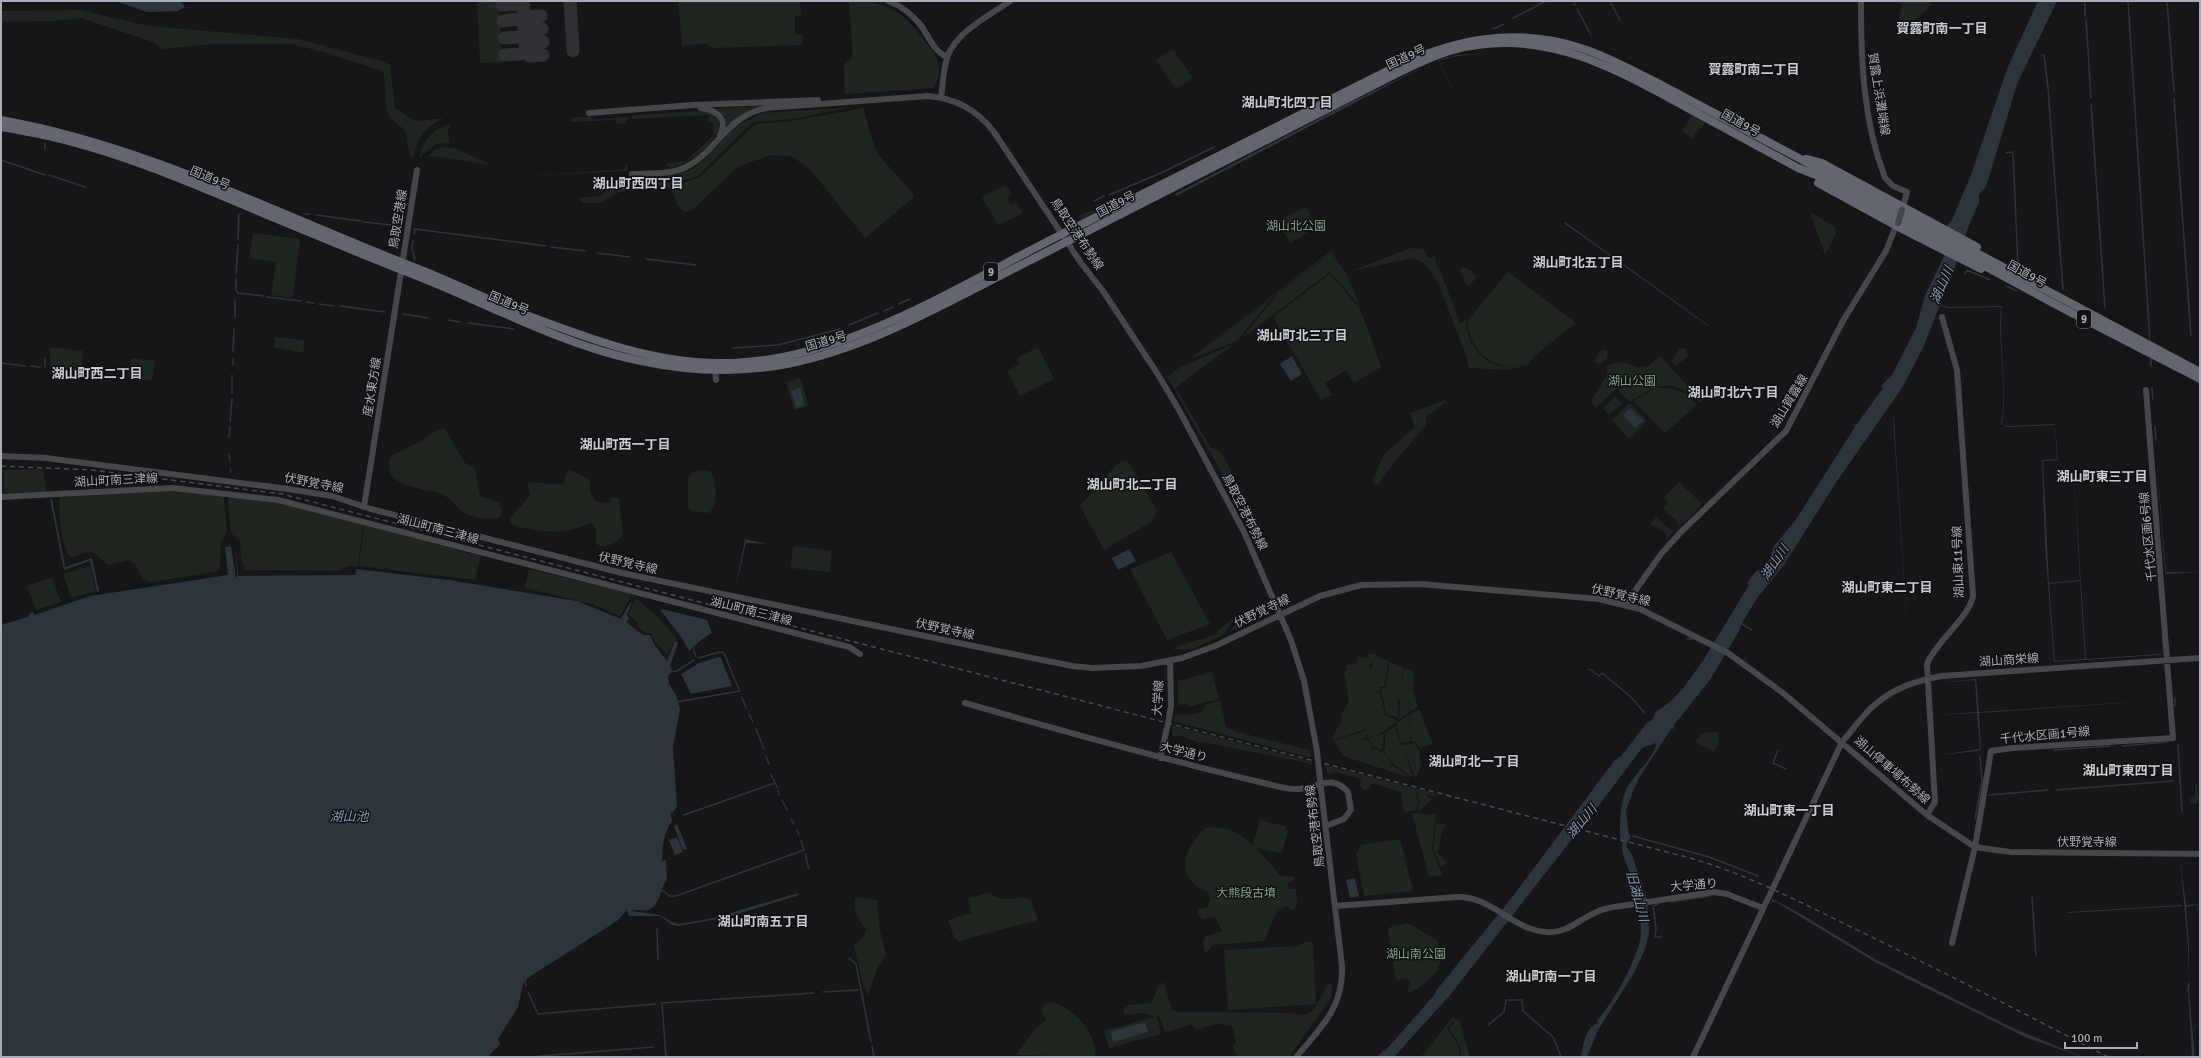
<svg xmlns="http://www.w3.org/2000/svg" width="2201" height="1058" viewBox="0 0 2201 1058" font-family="Signika,'Noto Sans JP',sans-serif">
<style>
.green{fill:#1e261f}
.water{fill:#2c353c;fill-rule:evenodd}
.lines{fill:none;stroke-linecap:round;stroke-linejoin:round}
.stream{stroke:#2c353c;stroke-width:1.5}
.taxiway{stroke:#303135;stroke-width:13}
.secondary{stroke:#45474d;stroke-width:6}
.highway{stroke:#63666e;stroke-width:8}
.rail{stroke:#4a4c52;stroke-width:1.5;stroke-dasharray:5 4;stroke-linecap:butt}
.secondary-bridge{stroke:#45474d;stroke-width:6}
.labels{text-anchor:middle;stroke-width:3;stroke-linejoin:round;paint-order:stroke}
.shield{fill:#111113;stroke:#7b7e86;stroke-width:1}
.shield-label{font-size:11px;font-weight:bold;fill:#a8adb8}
.street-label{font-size:12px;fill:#a8adb8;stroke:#111113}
.park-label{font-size:12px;fill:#7fa381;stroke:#111113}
.neighbourhood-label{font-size:13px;font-weight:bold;fill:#c9ccd4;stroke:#111113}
.water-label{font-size:13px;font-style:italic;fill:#7f9bb3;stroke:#111113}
</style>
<rect width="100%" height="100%" fill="#161618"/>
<path class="green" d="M477,1H499L502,62L480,63Z
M678,1H800L801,16H795V34H802L803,42L800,45L713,48L705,43L682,46Z
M1900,1H1931L1929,8L1908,26L1904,24L1905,21L1899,19L1902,7Z
M868,2C879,4 890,7 900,14C909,20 935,51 938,62C941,68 938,84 933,88L845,94L844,65L853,56L849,3Z
M80,10L149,26L298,39L382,61L390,65L395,108L415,121L444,118C426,126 416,139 413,159L409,153L406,131C402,127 393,122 390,117C382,104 388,80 382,71L323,52L291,44H213L162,49L153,42L81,18L54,21L1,22V11Z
M1169,51H1174L1193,78L1176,89L1156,60Z
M797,103L765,107L726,128L725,117L716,109Z
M853,107L793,119L753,122L698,176L681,181L651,180L613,184L606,188L595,181L662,177L688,171L703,161L736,126L762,113Z
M864,108L869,131L877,153L913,194V198L865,238L810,169L791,156L771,155L739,166L691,211L685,212L677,205L673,192L668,187L632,189L617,193L601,203H583L578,198L601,196L609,188L614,186L665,182L682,183L700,177L755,124L791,121Z
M703,111L713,114L719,120C722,141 689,164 671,168L667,166V163L686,161L713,136V123L709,121V115L632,119V115Z
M1692,115L1706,122L1692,138L1682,131Z
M572,117H591L592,120L627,117L628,120H626L625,123L616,124L615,120L570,122Z
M451,124L448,129L449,143L436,144L419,158C423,140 433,128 451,124Z
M445,147L455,148L491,165L432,156L426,159L434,150Z
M628,165L627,171L531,176L625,169V166Z
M1006,185L1012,195L1007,198L1010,205L1016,202L1023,213L998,225L982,197Z
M1129,196L1082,221L1078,216Z
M1306,207L1316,225L1302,236L1290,243L1278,221Z
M1810,212L1835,227L1836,235L1825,255Z
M253,233L300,239L293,298L271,295L276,262L249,258Z
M1411,248L1423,249L1429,258L1435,256L1436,265L1430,261L1438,283L1426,265L1414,258L1351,271Z
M1332,253L1346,273L1360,306L1330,272L1241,339L1278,293Z
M1436,260L1460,323L1466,320C1466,347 1489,372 1517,366C1513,366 1508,367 1504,366C1482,361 1467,342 1468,320L1508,272L1576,323C1562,335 1536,352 1527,366L1524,365C1507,374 1487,367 1469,368L1467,358L1431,264V261L1437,266Z
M1462,267C1467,267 1475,272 1476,278L1470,285H1466L1460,270Z
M1330,274L1360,308L1381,367L1354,383L1346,370L1325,383L1332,395L1321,400L1273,317Z
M1273,297L1237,341L1188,360Z
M275,337L305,340L303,353L274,347Z
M1229,346H1232L1190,376L1176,388L1211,448C1222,449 1227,462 1231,471L1224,477L1167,377L1180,367Z
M50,347L83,351L81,372L50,367Z
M1038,347L1054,379L1020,396L1007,371L1020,364L1017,358Z
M1686,348L1688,357L1676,365L1672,361L1679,349Z
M1605,350L1608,352L1607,359L1598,364L1594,361L1600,351Z
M1660,356L1702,401L1701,403C1671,377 1661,383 1630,402L1616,389L1595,408L1591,401L1607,375V366C1628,355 1631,371 1647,366C1653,364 1656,358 1660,356Z
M131,358L155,361L152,381L128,377Z
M800,378L809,406L794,410L786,382Z
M1656,388C1674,387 1686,391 1697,405L1665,433L1633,401Z
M1615,397L1622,403L1609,415L1603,408Z
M1446,400L1447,401L1426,417V425L1393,464L1378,485L1372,482L1384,454L1415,427L1410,413Z
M1630,403L1647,421L1629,439L1612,420Z
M439,429H445L465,463L475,468L480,496L499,503L502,510L500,517C488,521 468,517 459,509C454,504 450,498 443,495C427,487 378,489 391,456L417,443Z
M1127,460L1157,510L1152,521L1104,550L1080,506L1115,466L1120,462Z
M43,469L47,492L4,493V470Z
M570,470L590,480V491L594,500L601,503L609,502L612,497L619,498L623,533C620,542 609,547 599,546L596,541V532L593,524L589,523C565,536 538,532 512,525L510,519C515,509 525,505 530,494L527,484L532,482L563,485L566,474Z
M700,470L711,472C716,482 719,504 709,513L691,511L688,507V477L693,472Z
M1679,482L1701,503V506L1680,526H1678L1677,521L1663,509L1668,502L1664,497Z
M178,491L223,496L224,499L227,531L221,543L220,568L215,572L151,582L142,579L136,565L130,560L108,565L94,553L89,552L71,557C62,551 57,507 60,497Z
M230,497L277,503L363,525L358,566H348L337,571L245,570L241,558L240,541L231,533L228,501Z
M1656,517L1671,530L1675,529L1666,541V533L1650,524Z
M364,525L481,556L475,580L359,566Z
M793,546L832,551L830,572L791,568Z
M1171,552L1210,624L1167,640L1130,569Z
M90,566L96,591L71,598L63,574Z
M529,569L628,593L632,594L620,616L592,604L524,588Z
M52,577L61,602L36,610L27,586Z
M636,598L659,618L676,638L667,655L655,642L651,634L644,632L638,627L637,622L628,614Z
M1249,612L1263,615L1230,632L1239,617Z
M1235,617L1225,634L1193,649H1174L1173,648L1217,634L1216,632Z
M1369,653L1378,655L1368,668H1371L1374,660L1378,657L1389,661L1384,687H1380V691L1371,693L1380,692L1385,715L1398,721L1383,732L1368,738L1366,719L1367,729L1334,740L1332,738L1340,723L1357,717L1341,723V715L1349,701L1344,672L1347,671L1346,665L1356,664L1358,656L1367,658Z
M1390,662L1404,668L1398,693L1405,668L1414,672L1413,690L1418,707L1410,712V698L1409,712L1399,720L1400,701L1398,697V718L1386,714L1381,691V688H1385Z
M1212,672L1219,699L1188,707V704L1178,705V681Z
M1220,700L1226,727L1237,732L1310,750L1311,758L1173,721L1177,714L1187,715L1202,712L1205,705Z
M1419,709L1433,744L1420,748L1416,742L1411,741L1410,735V742L1401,743L1396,724L1409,714L1410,734V714Z
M1172,725L1312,762V764L1202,742L1199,743L1182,736H1172Z
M1395,726L1401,745L1416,743L1417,749L1420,750L1419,759L1422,762L1416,779L1402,746L1413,776H1410L1395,765L1383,751L1385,748V733Z
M1367,730V738L1359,739C1365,739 1370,740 1372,746L1369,753L1373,748C1382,751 1389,756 1392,765L1388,767L1394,766L1411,778L1343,756L1334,741Z
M1718,732L1719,743L1714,752L1697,743L1696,741L1702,733Z
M1384,734L1382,750L1374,747L1368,739L1376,735Z
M1325,765L1437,794L1434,797L1428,794L1427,796L1432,799L1420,810H1417L1420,801L1417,798L1418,792H1417L1416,799L1419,800L1416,810L1404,812L1401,792L1375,784H1370V789L1363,790L1360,785L1361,779L1335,772L1334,774H1328Z
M2195,783L2197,784L2199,803L2192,804L2189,800L2195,795Z
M1412,813L1436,815L1432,849L1443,876L1429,877Z
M1260,820L1285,826L1288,831L1282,853L1256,848L1280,875L1294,877V880L1288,883L1287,886L1290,889H1296L1297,906L1292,911L1287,906C1273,909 1270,931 1264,941L1213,945L1205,954L1203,942L1205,937L1222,931L1215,917L1203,919L1198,914V909L1208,907L1210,899L1208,892C1173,878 1183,850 1205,828C1228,825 1236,831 1253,845Z
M1436,823L1445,824L1446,826L1441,834L1439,849L1437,850L1438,855H1441L1447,863L1441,867L1433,849Z
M1400,839L1413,891L1364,896L1356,854L1361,845Z
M990,893C1001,901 1011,900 1024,897L1031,900L1038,920L959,941L954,938L948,920L971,913L968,898Z
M856,897L877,900L880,931L886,954L877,969L868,995L863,984L854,945L864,936L866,929C858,919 852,910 856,897Z
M1408,923L1438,941C1439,948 1441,957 1440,963C1438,975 1418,991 1407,993L1410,983L1406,978L1396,980L1388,929L1392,926Z
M1305,942H1313L1316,1004L1228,1010L1224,950L1296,946Z
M1164,982L1172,1010L1178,1012L1290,1013C1317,1020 1316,1003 1328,984L1332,985V997L1289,1057H1237L1233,1047L1236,1042L1232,1026L1217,1024L1197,1029L1191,1025L1165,1032L1159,1016H1157L1161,1034L1109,1048L1104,1031L1156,1016L1142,1013L1125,1015L1123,1009L1129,1005L1152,1003L1158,986Z
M1055,1002C1079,1015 1094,1029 1096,1057L1016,1055L1034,1030L1046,1020L1041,1011L1044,1004Z
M1452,1018H1456L1447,1028L1459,1047L1460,1057H1421Z
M1456,1019H1459L1470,1057H1461L1460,1046L1449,1029Z"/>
<path class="water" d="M116,1H180L185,7L178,11L147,12Z
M2038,1H2057L2017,84L1986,187L1979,194V203L1969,225L1953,273L1940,304L1948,307L2002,306C1998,345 2008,385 2002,424L2008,426L2055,424L2058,460L2043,461L2049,583L2080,580L2071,432L2086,659L2159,654L2162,652L2160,655L2054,662L2045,545L2042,460L2057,459L2055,425L2008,427L2001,424C2008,385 1997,346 2001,307L1947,308L1940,305L1923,348L1902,388L1835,484L1784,565L1757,598L1742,623L1747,627L1741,625L1739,631L1710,680L1673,726L1676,732L1673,728L1671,729L1639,778L1633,791L1626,811L1629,835L1631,836L1626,846L1632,855L1647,899L1649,932L1645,949L1634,973L1598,1030L1587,1057H1581C1583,1045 1586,1027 1598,1023L1597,1020C1612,1006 1640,954 1641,934C1642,921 1635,891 1632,877C1629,868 1619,852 1623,843L1620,839C1620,823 1620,805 1626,790C1632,776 1656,756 1656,743L1642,748L1593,813L1580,825L1576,834L1450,995L1394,1057H1377L1384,1050L1385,1051L1436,993L1435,992L1513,896L1614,761L1621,756L1646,724L1653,719L1655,713L1672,700L1684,687L1704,659L1749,585L1747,583L1756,571L1762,569L1768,562L1774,546L1795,521L1855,427L1853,424L1856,425L1883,388L1881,386L1892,375L1916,328L1924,298L1944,256L1946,227L1952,220L1971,175L2007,69ZM2080,581L2085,659L2055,661L2049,584Z
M1486,53C1470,55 1455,55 1439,61L1469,121L1438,60L1457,55Z
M1431,63L1176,196L1175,194L1345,105Z
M1565,222L1708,325V326L1564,223Z
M1332,251V252L1188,359Z
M1292,356L1302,374L1291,381L1280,364Z
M800,388L805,405L796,408L791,391Z
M1630,408L1643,421L1635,428L1623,415Z
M1893,417L1894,418L1910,675Z
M2155,439L2166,572H2200L2167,574L2165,572Z
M50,499H52L65,567L92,558L99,591L97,592L90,561L64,570Z
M745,539L767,544L746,543L735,590Z
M231,546L236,579L237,576L236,546L238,576L355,575L356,569L449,580L577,601L621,619L630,603H632L627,614L629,619L626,622L643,635H650L654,644L667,661L675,641L678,643L670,666L672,671L668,676L669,684L676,695L680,709L673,748L677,807L672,813L670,811L672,821C664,833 662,846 662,861L666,860L667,880C660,888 661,901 652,908C646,913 635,908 631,911L660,915L672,922L679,924L714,918L798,893L799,895L728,917L679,926L672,925L660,916H629L626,908V911L617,921L529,977L523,984L518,1007L498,1039L500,1044L488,1057H1V625L28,617L30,613L33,612L35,615L90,596L228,575L225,547Z
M1129,549L1136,561L1118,570L1112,558Z
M662,609L707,620L712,633L701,640L689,651L682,638L661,611Z
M719,657L721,658L732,686L691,694L681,674L699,663Z
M1976,679L1979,712L2165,700L1979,713L1981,750L1978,751L1938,755L1980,749L1977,713L1933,715L1977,712L1975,680L1937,683Z
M677,824L687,849L683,850L674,826Z
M677,837L683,852L675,855L669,840Z
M2180,858L2186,905L2200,904L2186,907L2189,946V985L2188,947Z
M1355,878L1359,896L1350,898L1346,880Z
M1772,899L1801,914L1875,959L2013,1028L2083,1057L2027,1038L1910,980L1875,962L1776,902H1772Z
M2182,905V906L2068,913V912Z
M2188,990H2189L2195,1057H2192Z
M1145,1022L1148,1032L1113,1042L1111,1032Z"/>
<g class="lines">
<path class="stream" d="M1573,1L1575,5
M1610,1L1620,20
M2085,1V16
M2128,1L2150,342
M2167,1L2174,92
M1577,9L1591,35
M1513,18L1546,1
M2086,19L2091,98
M1493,29L1504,24
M2041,55H2044L2048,88L2063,290
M2174,98L2191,336
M2091,104L2105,308
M45,143V150
M2006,153L2012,152L2013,154L2018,265
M1,160L45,175
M49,175L85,187
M1109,195L1163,172L1214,147
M1094,201L1104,196
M305,214H310
M316,215L361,221
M363,222L401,226
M414,234L415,229L546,246
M238,240L239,214
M413,241L412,248L415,260
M551,247L585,251
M597,253L630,257
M646,259L696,265
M236,274L238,245
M1965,274L1967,270L1990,280
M236,279V290L238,293L264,296
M2006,286L2017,291
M267,297L301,301
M307,302L314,303
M319,304L334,306
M899,304L910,299
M340,306L385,312
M884,311L893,307
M403,314L428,318
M235,318V300
M448,320L460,322
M468,323L514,329
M849,325L878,313
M733,348L778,345L840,329
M233,351L234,329
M2151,358V366
M45,359V367
M1,363L25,366
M233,365V359
M30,366L40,367
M2152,388L2153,400
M232,393V375
M230,422L232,399
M2155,426L2156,440
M229,438L230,426
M229,455L230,460
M230,469L231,472
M1740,623L1752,630
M1687,639H1692
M693,649L696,656
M698,658L720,652L724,653L739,690
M1589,669L1599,676L1602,673L1630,696L1645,713
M671,672L677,671L694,660
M742,697L746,708
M2175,698V706
M677,702L740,691
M749,714L753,722
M756,729L764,749
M2178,744L2182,812
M2122,746L2168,742
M1778,750L1773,763L1786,769
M2054,750L2110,746
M766,756L769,764
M771,774L777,787
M778,790L779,795
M2056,790L2173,781
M1989,795L2048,790
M782,800L787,810
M684,815L775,783
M791,819L794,824
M1975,819L1982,781L1980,756
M797,830L799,835
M1633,836L1709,857L1758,876
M805,854L809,869
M660,889L670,896H676L804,850L801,841
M2032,897L2036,956
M1671,902L1710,896
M1658,904L1653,906L1656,928L1655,937H1662
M657,929L658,960
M849,958L856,964L871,1042
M525,980L526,986
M528,992L538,1014L656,1004
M823,992L858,990
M2188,992L2189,983
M661,1003L814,993
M662,1003L666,1057
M1488,1025L1504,1012L1506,1000H1522L1523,1011L1553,1037L1561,1057
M872,1046L874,1057
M528,1057L654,1047"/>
<path class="taxiway" d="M570,1L573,51
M502,5L520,4L523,1
M523,14L526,17L541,16
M503,21L519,19L523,15
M524,28L527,30L542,29
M504,38L520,37L524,33
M525,40L528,43L543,42
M525,50L529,56L543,55
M505,55L520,54L525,50L523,1"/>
<path class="secondary" d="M888,1C900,5 910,13 919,23C928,34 933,51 947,57
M1861,1C1861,62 1863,120 1885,178L1893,186L1907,192L1902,210
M941,98C943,84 943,68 948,55C958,31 990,15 1010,1
M700,108C715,110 729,117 720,135
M589,113L693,105L818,100
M632,174C649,173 670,175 686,167C717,152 725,117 766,108L928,96C955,98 978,111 994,132L1081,263L1103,291L1157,373L1179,410L1244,532L1291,640L1304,681L1317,751
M715,370L716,380
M1,456L46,458L288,489L332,496L371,509L622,573L973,646L1072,666L1092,668L1141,666L1182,658L1215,646L1320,596L1361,585L1420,584L1599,599L1640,609L1728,653L1783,693L1927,815L1975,847L2010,852L2200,854
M1,497L173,488L278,500L849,647L860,654
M364,507L417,170
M1625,605L1661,554L1681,532L1786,431L1844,319L1886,251L1897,223
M965,703C1066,732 1166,760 1268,784C1277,786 1288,790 1298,789C1318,788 1331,773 1348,792L1351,810L1344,819L1326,826
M1169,718L1171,706L1170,662
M1160,758L1167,728
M1927,815L1935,802L1927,664C1937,640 1969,618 1973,596L1957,370L1942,317
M1335,906L1457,897C1492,896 1511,929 1546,932C1568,934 1580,918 1599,911C1610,906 1623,906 1635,904C1661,900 1687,896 1713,892L1727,894L1763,908
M1952,943L1975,847L1991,751L2013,748L2173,738L2146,390
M1296,1057C1321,1028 1344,1006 1342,966L1321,789
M1693,1057L1842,742C1852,731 1860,719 1870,709C1891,689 1914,681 1942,676L2200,658"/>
<path class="highway" d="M1,120C146,146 275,213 411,266C451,281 489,301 529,316C590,339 651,362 718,363C840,365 959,285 1066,232C1174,179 1281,124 1389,70C1451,40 1513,26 1581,48C1607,56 1631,70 1656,82L2200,372
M1,127C23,131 46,135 68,141C138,159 205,189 272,217C319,236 365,256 412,274C461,293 509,317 558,336C632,365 708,379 787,364C871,348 953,299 1029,261C1150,199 1271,138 1392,76C1412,66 1432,56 1453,50C1535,28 1601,61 1671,99C1714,122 1756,145 1798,168L1816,175L2064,309L2200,379
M1806,159L1822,163L1977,247
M1818,183L1904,230L1981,269"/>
<path class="rail" d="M1,466L92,470L282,494L1690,858C1746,874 1798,901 1851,927C1938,969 2023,1013 2108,1057"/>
<path class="secondary-bridge" d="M1898,223L1902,210
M1167,728L1169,718
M1317,751L1321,789"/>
</g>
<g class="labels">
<g class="shield">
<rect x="984" y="263" width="14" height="18" rx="3"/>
<rect x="2077" y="310" width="14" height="18" rx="3"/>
</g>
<g class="shield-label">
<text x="991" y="276">9</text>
<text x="2084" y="323">9</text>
</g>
<g class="street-label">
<text transform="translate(1406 57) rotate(-25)" y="4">国道9号</text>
<text transform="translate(1879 94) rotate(81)" y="4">賀露上浜灘端線</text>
<text transform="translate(1741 123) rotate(29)" y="4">国道9号</text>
<text transform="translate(210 178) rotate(23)" y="4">国道9号</text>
<text transform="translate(1116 204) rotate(-28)" y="4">国道9号</text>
<text transform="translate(398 219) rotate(-81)" y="4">鳥取空港線</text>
<text transform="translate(1077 234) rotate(56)" y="4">鳥取空港布勢線</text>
<text transform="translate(2027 274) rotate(29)" y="4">国道9号</text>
<text transform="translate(509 303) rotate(22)" y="4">国道9号</text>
<text transform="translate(826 341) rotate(-16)" y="4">国道9号</text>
<text transform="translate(372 387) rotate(-81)" y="4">産水東方線</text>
<text transform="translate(1789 401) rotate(-59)" y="4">湖山賀露線</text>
<text transform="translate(116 480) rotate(-3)" y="4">湖山町南三津線</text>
<text transform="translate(314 483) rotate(11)" y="4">伏野覚寺線</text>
<text transform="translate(1245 512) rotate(63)" y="4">鳥取空港布勢線</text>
<text transform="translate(438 529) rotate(15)" y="4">湖山町南三津線</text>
<text transform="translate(2148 537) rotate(-95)" y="4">千代水区画6号線</text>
<text transform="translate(1958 562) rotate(-92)" y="4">湖山東11号線</text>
<text transform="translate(628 563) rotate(13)" y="4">伏野覚寺線</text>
<text transform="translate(1621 595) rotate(13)" y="4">伏野覚寺線</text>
<text transform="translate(751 611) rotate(14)" y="4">湖山町南三津線</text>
<text transform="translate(1262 611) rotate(-26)" y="4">伏野覚寺線</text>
<text transform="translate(945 629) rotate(12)" y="4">伏野覚寺線</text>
<text transform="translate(2009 660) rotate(-4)" y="4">湖山商栄線</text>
<text transform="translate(1158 698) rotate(-87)" y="4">大学線</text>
<text transform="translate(2045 735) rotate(-5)" y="4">千代水区画1号線</text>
<text transform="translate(1184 752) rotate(14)" y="4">大学通り</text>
<text transform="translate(1892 770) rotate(41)" y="4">湖山停車場布勢線</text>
<text transform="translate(1315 826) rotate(-97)" y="4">鳥取空港布勢線</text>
<text x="2087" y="846">伏野覚寺線</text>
<text transform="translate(1694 885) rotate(-5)" y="4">大学通り</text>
</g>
<g class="park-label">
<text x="1296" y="230">湖山北公園</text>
<text x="1632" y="385">湖山公園</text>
<text x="1246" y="897">大熊段古墳</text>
<text x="1416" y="958">湖山南公園</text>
</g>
<g class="neighbourhood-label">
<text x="1942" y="33">賀露町南一丁目</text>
<text x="1754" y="74">賀露町南二丁目</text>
<text x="1287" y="107">湖山町北四丁目</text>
<text x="638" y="188">湖山町西四丁目</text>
<text x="1578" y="267">湖山町北五丁目</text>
<text x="1302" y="340">湖山町北三丁目</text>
<text x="97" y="378">湖山町西二丁目</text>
<text x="1733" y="397">湖山町北六丁目</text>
<text x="625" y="449">湖山町西一丁目</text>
<text x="2102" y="481">湖山町東三丁目</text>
<text x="1132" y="489">湖山町北二丁目</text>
<text x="1887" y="592">湖山町東二丁目</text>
<text x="1474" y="766">湖山町北一丁目</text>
<text x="2128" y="775">湖山町東四丁目</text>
<text x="1789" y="815">湖山町東一丁目</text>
<text x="763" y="926">湖山町南五丁目</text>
<text x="1551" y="981">湖山町南一丁目</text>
</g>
<g class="water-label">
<text transform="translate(1941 285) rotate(-66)" y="5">湖山川</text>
<text transform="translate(1774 562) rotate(-56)" y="5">湖山川</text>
<text x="349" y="821">湖山池</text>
<text transform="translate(1581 821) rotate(-50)" y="5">湖山川</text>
<text transform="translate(1638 896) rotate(75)" y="5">旧湖山川</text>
</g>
</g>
<rect width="2201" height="1058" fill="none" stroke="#a8adb8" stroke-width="4"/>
<path d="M2065 1042v6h72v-6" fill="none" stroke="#a8adb8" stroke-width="2"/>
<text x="2071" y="1042" font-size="12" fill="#a8adb8" stroke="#111113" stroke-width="3" paint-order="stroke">100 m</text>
</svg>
